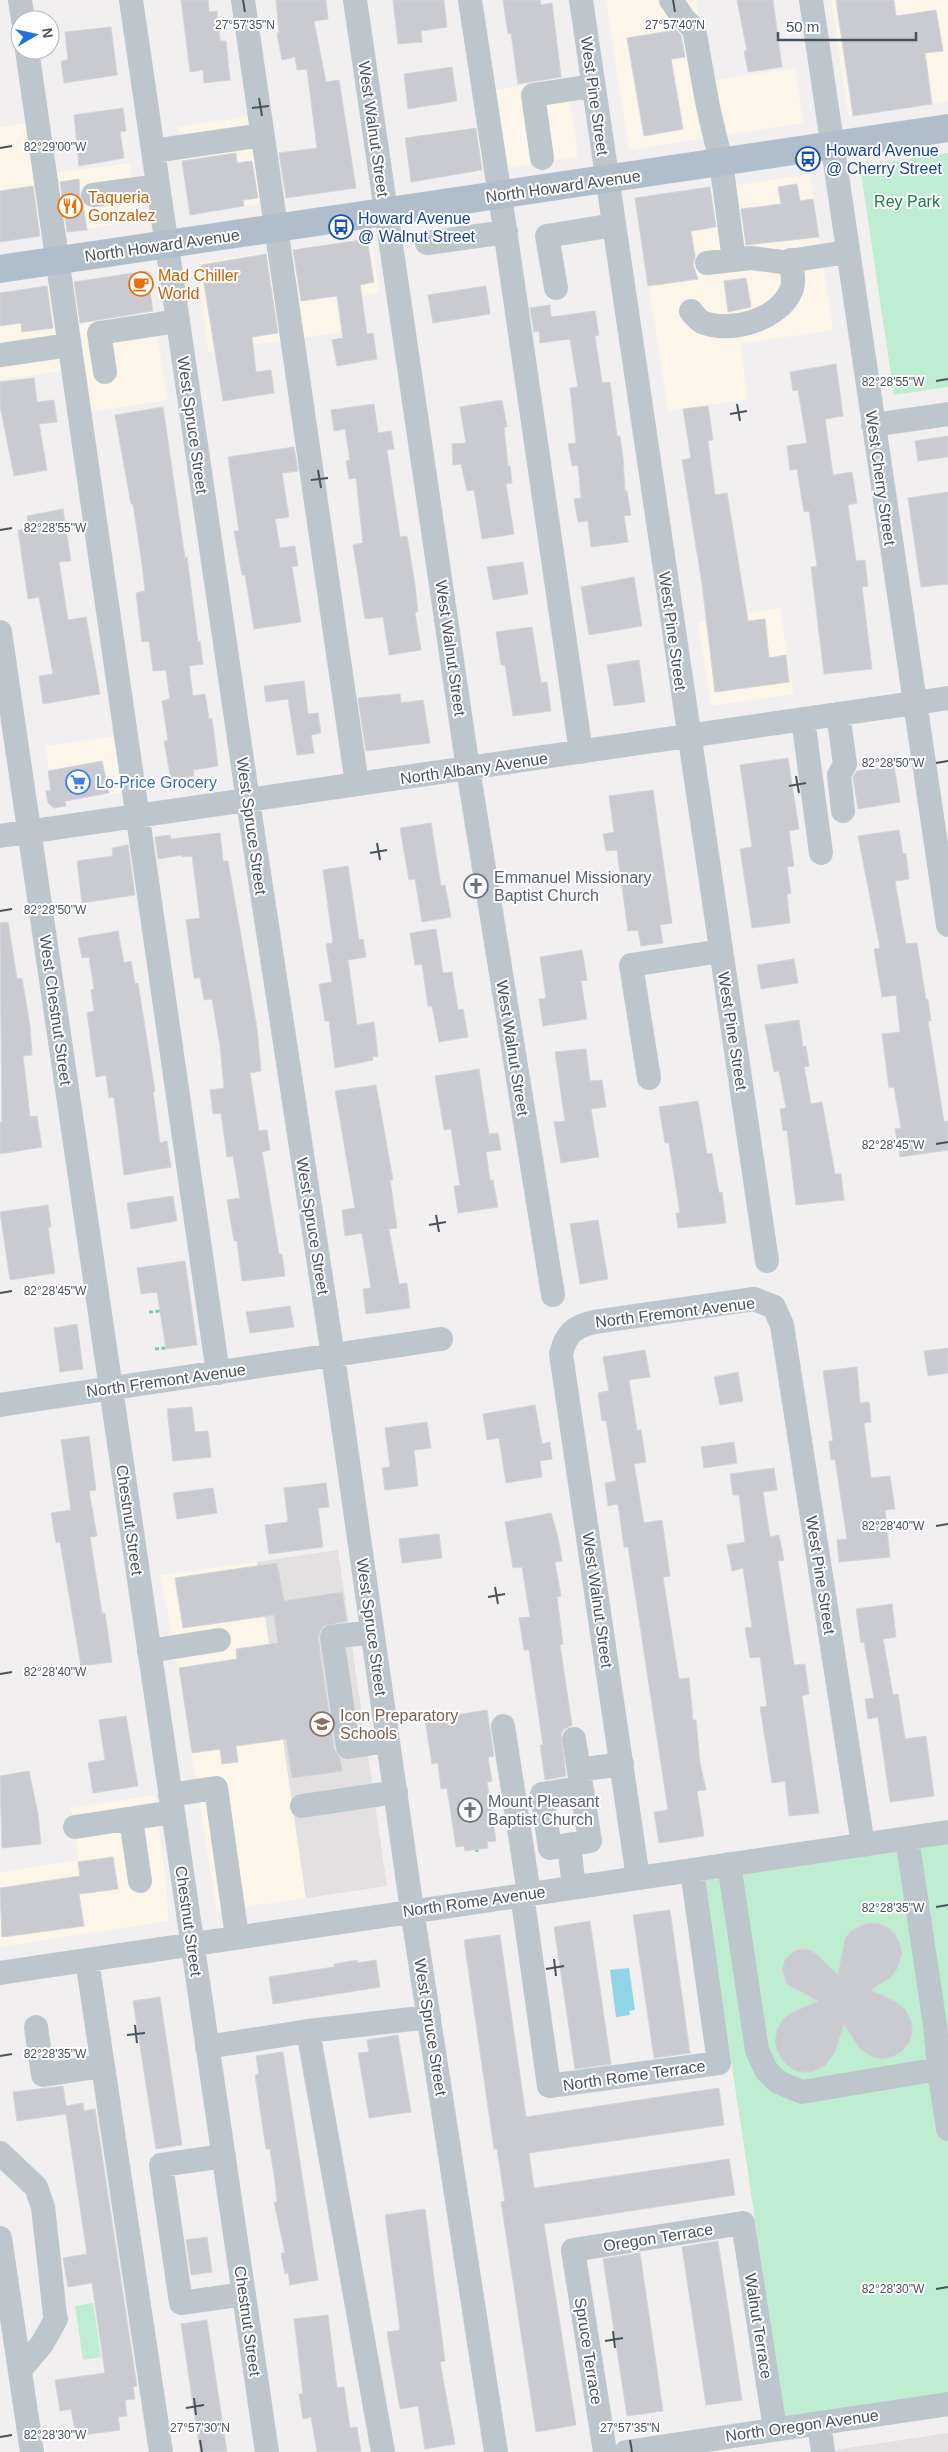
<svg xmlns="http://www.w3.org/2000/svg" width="948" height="2452" viewBox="0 0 948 2452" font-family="Helvetica,sans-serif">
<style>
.commercial{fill:#fbf6e9}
.education{fill:#e2e0e0}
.green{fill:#bfedd1}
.water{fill:#8fd5e7}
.building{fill:#c9cbd1;stroke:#d3d5da}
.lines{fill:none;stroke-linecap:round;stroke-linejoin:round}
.path{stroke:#79c9a1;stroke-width:3;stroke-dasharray:4 2.5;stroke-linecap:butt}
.minor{stroke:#bec6cd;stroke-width:24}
.major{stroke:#b0becc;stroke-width:28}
.ticks{fill:none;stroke:#48525b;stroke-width:2}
.labels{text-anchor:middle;stroke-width:4;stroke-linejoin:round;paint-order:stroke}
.street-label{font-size:16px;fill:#48525b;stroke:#fff}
.transit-label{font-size:16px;fill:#164399;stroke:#fff;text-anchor:start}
.food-label{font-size:16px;fill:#c56008;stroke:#fff;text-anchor:start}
.park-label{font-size:16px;fill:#1c794a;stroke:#fff}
.shop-label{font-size:16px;fill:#366cbe;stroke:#fff;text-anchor:start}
.worship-label{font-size:16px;fill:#5b616d;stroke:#fff;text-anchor:start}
.education-label{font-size:16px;fill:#785e54;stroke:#fff;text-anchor:start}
.ticks-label{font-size:12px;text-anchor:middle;fill:#48525b;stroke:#fff;stroke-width:4;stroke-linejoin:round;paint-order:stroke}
</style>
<rect width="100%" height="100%" fill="#f1efef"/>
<path class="commercial" d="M606,0H696L709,81L795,68L803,123L629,150Z
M831,0H948V101L852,116L848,114Z
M567,79L578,157L410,182L403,137L493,124L488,91Z
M257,115L270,202L190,215L178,127Z
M32,122L39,175L130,163L138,221L0,242V127Z
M810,174L833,330L740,344L748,399L668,411L636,200Z
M372,237L379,293L336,299L341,332L208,352L197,263Z
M148,271L167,400L75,414L68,370L0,380V293Z
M780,608L794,694L711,706L698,622Z
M124,735L131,791L53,803L45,746Z
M257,1562L306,1898L217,1911L172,1634L160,1575Z
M154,1795L167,1890L168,1921L0,1947V1872L79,1860L71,1808Z"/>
<path class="education" d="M338,1550L387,1886L306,1898L257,1562Z
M948,2433V2452H821Z"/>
<path class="green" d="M948,153V387L894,395L860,166Z
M948,1844V2394L785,2419L704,1880Z
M93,2303L101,2357L83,2360L75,2306Z"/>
<path class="water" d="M629,1968L635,2010L629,2011L630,2015L616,2017L610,1970Z"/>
<path class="building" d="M181,0H208L209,12L217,11L220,41H226L230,80L204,83L203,70L190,72Z
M276,0H326L328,19L314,21L326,82L339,80L356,188L286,198L279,153L317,148L307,69L297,70L295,57L282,60L277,33H279Z
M393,0H444L447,27L421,31L422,42L398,44Z
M503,0H540L541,5L552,3L561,77L518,84L511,33L508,34Z
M737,0H773L782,67L748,72L744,51H747Z
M836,0H894L896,16L936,10L943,51L925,53L932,104L853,116Z
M111,27L117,75L64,83L61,61L68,60L65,32Z
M676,30L681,35L685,57L671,59L683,129L644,136L627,38Z
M452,67L457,101L408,109L404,74Z
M123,108L126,131L120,132L124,158L79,166L74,115Z
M476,128L482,170L411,182L405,138Z
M236,153L237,163L252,161L258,198L243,200L244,206L190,215L182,161Z
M79,179L80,197L83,204L87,230L67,232L60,182Z
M797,184L800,201L813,199L819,237L746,245L741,209L781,204L778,187Z
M33,186L40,236L0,242V191Z
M710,187L716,227L691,231L695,257L693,265L698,279L648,286L635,198Z
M367,239L374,282L360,285L367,334L373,333L377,359L337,366L332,340L343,338L337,296L301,301L293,250Z
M266,254L278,333L252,337L256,372L271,370L274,393L223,401L201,265Z
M147,271L153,311L80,323L74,282Z
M746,278L751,307L728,312L724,281Z
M47,286L53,328L22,332L21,323L0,326V293Z
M486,286L490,314L433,323L428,295Z
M550,305L551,317L595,311L599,335L595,336L602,383L610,382L617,436H620L623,458L625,491H627L631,515L624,516L628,542L591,547L588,521L578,522L574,499L581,498L578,465L572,466L568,444L576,443L570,388L578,387L570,339L540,343L539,331L534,332L530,308Z
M836,364L843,416L825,419L833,475L852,472L857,503L848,505L856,561L865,560L868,586L862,587L872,669L824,674L811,567L817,566L809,511L804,512L797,469L790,470L787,446L807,443L798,390L793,391L790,372Z
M34,378L37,402L54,400L57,422L39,424L47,470L14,476L0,406V382Z
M502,400L507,427H504L508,466H510L512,483L506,484L514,534L482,539L474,490L467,491L461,464L453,465L452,444L466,443L460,407Z
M374,404L378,433L391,431L394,449L387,450L400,537L407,536L415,585L418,612H415L421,650L389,655L383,617L365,619L353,545L363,543L356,478L349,479L346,461L350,460L345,429L334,431L331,410Z
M708,406L713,440L708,441L715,495L727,493L748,621L765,619L769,658L786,655L789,682L715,692L702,584L682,460L691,458L683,409Z
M163,407L185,558L187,557L198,642L200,641L203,664L189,666L193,696L205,694L209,719L212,718L218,766L193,770L194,776L171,780L164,741L168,740L162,701L170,699L166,670L153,671L149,641L142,642L136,593L145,591L142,564L133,504H131L115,415Z
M948,436V457L918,461L915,441Z
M294,447L298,471L282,473L289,517L275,519L280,548L295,546L298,566L292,567L301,622L254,629L245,575H242L234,531H239L228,457Z
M948,492V584L921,587L908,498Z
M63,509L71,561L59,562L68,620L86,617L100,694L43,704L39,676L53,674L39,597L28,599L18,530L29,528L27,516Z
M523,562L528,594L493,600L487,567Z
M634,577L642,626L589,635L581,587Z
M532,627L541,683L547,682L551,711L513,716L505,665H501L496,632Z
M639,660L645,702L614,706L607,665Z
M304,681L308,714L318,713L321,733L311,735L314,753L297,755L288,699L266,702L264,686Z
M400,694L401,703L423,700L430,743L366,751L358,698Z
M788,758L799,829L789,831L794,866L787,867L791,893L787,894L790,923L752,928L740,849L752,847L740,765Z
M102,761L109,793L65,801L66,806L54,808L48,803L46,791H51L48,771Z
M894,766L900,802L858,809L853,777L857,771Z
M653,790L672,923L660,925L663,943L641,946L638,930L628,931L617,850L606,851L603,834L614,832L609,796Z
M431,823L441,886L445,885L451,917L422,922L415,879L409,880L400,828Z
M899,830L903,854L906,853L909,879L895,881L906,944L917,943L926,1000L928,999L931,1021H928L944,1122L948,1121V1150L900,1157L895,1129L901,1128L894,1087L889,1088L882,1034L900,1032L896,995L882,997L874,949L880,948L858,836Z
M220,833L223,861H228L257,1028L261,1071L250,1073L259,1131L267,1130L270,1150L262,1152L279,1254H282L285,1276L242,1281L237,1241H234L227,1200L240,1198L233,1156L227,1157L221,1113L213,1114L210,1090L224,1088L220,1046L212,999L204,1000L200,978H194L186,920L200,918L192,856L182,857V855L158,859L155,837L170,835L171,839Z
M128,845L135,895L82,903L77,861L113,856L112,848Z
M348,866L359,940L363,939L366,957L348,960L357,1025L374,1022L378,1056L372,1057L373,1060L335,1068L329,1021H325L319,984L332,982L326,944L333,943L323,870Z
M8,922L17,979L22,978L30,1026L32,1055L23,1056L30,1117L37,1116L42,1147L0,1154V1122H2L0,923Z
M436,929L443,973L452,972L458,1010L463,1009L468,1037L439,1042L432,1006H428L422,964L415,965L410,933Z
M118,931L124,963L131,961L135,984L138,983L155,1091L153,1092L160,1143L167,1141L171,1167L124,1175L114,1097L109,1098L106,1075L96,1077L87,1013L94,1011L91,990L94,989L89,957L82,958L78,938Z
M582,950L587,980L581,981L587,1019L543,1026L539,999L546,998L540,957Z
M794,959L798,983L761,989L757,965Z
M799,1020L803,1047L806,1046L809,1066L804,1067L811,1104L822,1102L835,1174H841L844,1200L796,1205L787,1130L783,1131L780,1109L786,1108L779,1071L774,1072L765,1025Z
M586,1049L590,1081L602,1080L606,1107L591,1109L599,1157L561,1163L554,1122L565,1121L555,1052Z
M479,1069L489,1134L498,1133L501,1150L486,1152L490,1180H493L498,1207L458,1213L454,1186L460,1185L451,1129L444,1130L435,1076Z
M376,1085L393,1180H390L397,1228L389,1229L399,1284L407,1283L410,1308L366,1314L363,1289L371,1288L362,1233L345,1236L342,1210L355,1208L335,1091Z
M698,1101L707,1154L712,1153L719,1193L722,1192L726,1223L678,1228L676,1213H680L669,1143H665L659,1107Z
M173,1196L177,1221L131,1229L127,1203Z
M48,1205L51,1227H48L55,1273L10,1280L0,1212Z
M598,1220L608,1279L580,1284L570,1224Z
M185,1261L197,1345L166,1349L157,1292L141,1294L137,1268Z
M290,1306L294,1327L250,1333L246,1312Z
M77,1324L83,1369L60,1372L54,1328Z
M948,1348V1373L928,1376L924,1351Z
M645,1350L650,1377L629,1380L637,1430H641L646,1462L634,1464L644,1523L662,1520L670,1576L663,1577L679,1679L689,1678L693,1720H696L700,1763L706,1790L697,1791L704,1836L659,1843L654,1812L668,1810L628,1547H624L618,1504L608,1506L605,1483L616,1481L606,1420L602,1421L598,1393L609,1391L603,1357Z
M857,1367L860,1403L869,1402L871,1422L864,1423L871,1478L890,1476L895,1509L885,1510L890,1557L839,1562L837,1540L847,1539L835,1459L831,1460L829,1441H833L823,1371Z
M738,1372L743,1401L720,1405L714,1377Z
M535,1405L542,1444L550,1442L552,1459L540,1461L542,1477L506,1483L499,1438L487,1440L483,1414Z
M192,1407L195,1432L208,1431L211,1457L173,1461L167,1409Z
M427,1422L431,1448L414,1450L418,1486L385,1490L382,1468L390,1467L385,1428Z
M89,1436L96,1490L89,1491L97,1536L90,1537L102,1613H105L112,1662L81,1666L60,1542L56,1543L51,1513L71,1510L61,1440Z
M734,1442L737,1463L704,1468L701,1447Z
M774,1468L777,1490L763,1492L770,1537L779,1535L784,1560L778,1561L794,1665L805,1664L809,1694L802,1696L819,1813L789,1816L785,1781L772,1783L760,1707L767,1706L760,1657L750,1658L745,1628L752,1627L743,1568L732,1571L727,1545L745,1542L739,1495H733L730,1474Z
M326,1483L329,1507L318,1508L323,1547L269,1554L265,1525L288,1522L284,1488Z
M213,1488L217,1513L177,1519L173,1493Z
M551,1513L558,1537L562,1561L555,1562L561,1596L557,1597L563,1644L560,1645L572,1725L563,1730L561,1735L566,1776L545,1780L540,1745H543L529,1650H524L519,1618L530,1617L522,1567L513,1568L505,1522Z
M439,1534L442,1558L402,1563L399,1539Z
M277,1563L284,1601L342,1592L347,1621L324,1626L320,1631L318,1638L334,1749L340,1758L342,1771L292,1778L286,1739L236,1746L238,1762L222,1764L220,1749L192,1753L179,1668L237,1659L236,1649L278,1643L274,1615L183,1628L175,1578Z
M892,1604L896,1637L883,1639L893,1695L898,1694L905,1739L926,1736L934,1796L890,1802L878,1717L868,1719L865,1699L874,1698L864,1642L861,1643L856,1609Z
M487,1710L494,1756L488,1757L492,1781L487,1782L496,1841L487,1842L488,1848L465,1851L464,1846L456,1847L447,1788L441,1789L438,1763L432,1764L425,1720Z
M126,1716L138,1786L93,1793L88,1763L105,1760L99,1720Z
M29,1771L38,1814L41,1844L2,1848L0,1776Z
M113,1857L118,1889L79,1894L84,1926L2,1937L0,1888L80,1876L78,1862Z
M670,1910L690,2053L654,2058L633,1915Z
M590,1921L611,2064L575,2069L554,1927Z
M867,1923H877L887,1927L895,1934L900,1944L902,1954L897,1969L891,1977L871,1990L898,2003L906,2010L912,2024V2035L908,2044L901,2052L892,2057L882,2059L872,2057L859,2048L844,2024L835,2052L826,2065L811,2072H800L790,2068L782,2060L777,2051L775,2040L777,2030L782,2020L791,2013L818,2001L787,1984L782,1970L785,1959L796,1950L807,1949L817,1954L838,1975L845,1938L852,1930Z
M500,1935L526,2117L719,2088L724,2125L529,2153L534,2188L729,2159L735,2195L544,2224L576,2425L536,2432L501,2202L505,2201L497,2149H494L464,1940Z
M357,1960V1963L376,1960L380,1987L273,2004L269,1977L334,1967V1964Z
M160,1997L182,2145L156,2149L133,2001Z
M398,2035L411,2112L369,2118L358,2053L369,2052L367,2040Z
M283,2052L318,2280L290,2285L288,2273L285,2274L281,2253H285L274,2202H277L275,2182L270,2149H266L255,2075L259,2074L256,2056Z
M63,2086L66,2106L83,2103L84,2111L95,2109L137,2386L133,2387L135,2399L125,2400L127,2416L118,2417L120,2430L76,2436L71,2409L60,2411L55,2380L105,2373L92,2283L68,2287L63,2258L87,2254L66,2114L17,2121L13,2092Z
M425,2209L445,2361L440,2362L455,2444L425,2449L418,2406L400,2409L393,2369L387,2332L400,2330L385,2215Z
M207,2237L212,2272L191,2275L186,2240Z
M718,2241L742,2400L706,2405L682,2247Z
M640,2253L663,2411L627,2416L603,2259Z
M328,2315L337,2388L344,2387L350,2428L357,2427L361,2452H317L311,2417L303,2419L299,2394H303L294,2319Z
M207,2320L227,2452H200L181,2324Z"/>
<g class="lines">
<path class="path" d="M149,1312L160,1311
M155,1349L165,1348
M477,1850V1852"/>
<path class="minor" d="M20,0L23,20
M131,0L251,821L333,1356L412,1910L496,2452
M243,0L357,784
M355,0L468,769L553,1295
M470,0L503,216L581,752
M581,0L767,1261
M671,0L684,19L694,29L708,107L721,162L734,260
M811,0L948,925
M27,50L218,1373
M153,151L257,136
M542,158L533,95L593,86
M93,195L158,186
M427,243L506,232
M707,263L751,258L782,262L847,252
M556,288L547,236L614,225
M691,311C694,315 698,320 702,322C730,334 778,320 791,291C795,282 792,270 791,260
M0,355L56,347
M105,372L99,333L178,321
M873,425L948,414
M0,632L267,2452
M838,714L845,764L839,775L843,811
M803,719L821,853
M0,836L948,698
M649,1078L631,965L721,951
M0,1405L441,1339
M372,1632L332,1637L348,1747L388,1741
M149,1651L219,1640
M503,1726L529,1893
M574,1739L590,1841L550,1848L542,1794L581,1788
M579,1770L622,1764
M170,1795L216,1788L237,1937
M302,1806L396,1792
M131,1819L140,1881
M75,1827L173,1812
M569,1845L574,1887
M729,1864L757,2050L766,2070L778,2082L802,2092L939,2069L935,2025L907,1838
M638,1878L561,1354C566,1333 574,1327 594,1322L754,1299L774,1307L782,1325L863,1845
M522,1894L549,2086L719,2063L692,1870
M87,1960L161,2452
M0,1973L948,1832
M36,2027L43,2075L103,2066
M207,2047L308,2031
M948,2067L939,2069L948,2129
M0,2153L36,2187L43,2207L55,2315L56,2319L42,2344L20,2370
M224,2156L161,2165L181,2303L244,2294
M0,2238L32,2452
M819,2423L823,2452
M383,2452L308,2031L429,2017
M605,2452L573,2250L743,2223L775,2429
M626,2452L948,2404"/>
<path class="major" d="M0,269L948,128"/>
</g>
<path class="ticks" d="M243,0L245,12M673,0L675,12M259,98L262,116M252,108L269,106M0,148L12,146M936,381L948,379M737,404L740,421M730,414L747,411M318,470L321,488M311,480L328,478M0,530L12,528M936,763L948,761M796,776L799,793M789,786L806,783M377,843L380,860M370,853L387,850M0,911L12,909M936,1144L948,1142M436,1215L439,1232M429,1225L446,1222M0,1293L12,1291M936,1526L948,1524M495,1587L498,1604M488,1597L505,1594M0,1674L12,1672M936,1907L948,1905M554,1959L556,1976M546,1969L564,1966M135,2025L137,2043M127,2035L145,2033M0,2056L12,2054M936,2289L948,2287M613,2331L615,2348M605,2341L623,2338M194,2398L196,2415M186,2408L204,2405M0,2437L12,2435M200,2440L202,2452M630,2440L632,2452"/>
<defs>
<g id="bus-ring" transform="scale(1.25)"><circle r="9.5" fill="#fff" stroke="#1a4fb4" stroke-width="1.5"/><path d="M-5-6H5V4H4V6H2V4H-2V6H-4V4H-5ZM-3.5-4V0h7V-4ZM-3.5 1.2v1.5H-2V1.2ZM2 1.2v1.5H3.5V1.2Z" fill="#1a4fb4"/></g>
<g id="restaurant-ring" transform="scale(1.25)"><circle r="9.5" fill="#fff" stroke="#e8710a" stroke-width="1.5"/><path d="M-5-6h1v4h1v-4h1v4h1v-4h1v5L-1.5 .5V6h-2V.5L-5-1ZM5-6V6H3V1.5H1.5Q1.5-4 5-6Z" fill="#e8710a"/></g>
<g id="cafe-ring" transform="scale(1.25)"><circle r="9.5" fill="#fff" stroke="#e8710a" stroke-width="1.5"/><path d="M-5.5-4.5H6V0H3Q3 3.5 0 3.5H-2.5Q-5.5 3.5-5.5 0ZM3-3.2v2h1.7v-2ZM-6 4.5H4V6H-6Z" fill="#e8710a"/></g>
<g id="supermarket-ring" transform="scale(1.25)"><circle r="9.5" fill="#fff" stroke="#3f7fe0" stroke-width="1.5"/><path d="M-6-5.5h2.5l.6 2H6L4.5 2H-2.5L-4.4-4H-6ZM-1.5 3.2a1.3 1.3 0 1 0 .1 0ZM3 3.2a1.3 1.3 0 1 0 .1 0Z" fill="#3f7fe0"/></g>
<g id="church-ring" transform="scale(1.25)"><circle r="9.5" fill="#fff" stroke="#6b7280" stroke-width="1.5"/><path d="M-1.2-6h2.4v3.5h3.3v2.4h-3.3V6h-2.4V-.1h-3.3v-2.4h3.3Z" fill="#6b7280"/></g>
<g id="school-ring" transform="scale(1.25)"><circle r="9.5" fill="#fff" stroke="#8d6e63" stroke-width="1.5"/><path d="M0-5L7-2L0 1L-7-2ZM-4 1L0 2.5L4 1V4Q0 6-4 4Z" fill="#8d6e63"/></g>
</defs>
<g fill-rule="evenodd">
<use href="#bus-ring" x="808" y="159"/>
<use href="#restaurant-ring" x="70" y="206"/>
<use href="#bus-ring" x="341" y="227"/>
<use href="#cafe-ring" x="141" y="284"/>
<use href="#supermarket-ring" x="78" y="782"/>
<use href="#church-ring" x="476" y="886"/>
<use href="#school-ring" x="322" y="1724"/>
<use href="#church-ring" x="470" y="1810"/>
</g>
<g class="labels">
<g class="street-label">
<text transform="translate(595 96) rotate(82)" y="6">West Pine Street</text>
<text transform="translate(374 129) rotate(82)" y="6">West Walnut Street</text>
<text transform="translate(563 186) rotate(-8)" y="6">North Howard Avenue</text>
<text transform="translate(162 245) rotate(-8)" y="6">North Howard Avenue</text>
<text transform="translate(193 425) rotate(82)" y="6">West Spruce Street</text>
<text transform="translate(881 478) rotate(82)" y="6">West Cherry Street</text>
<text transform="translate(673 631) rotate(82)" y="6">West Pine Street</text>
<text transform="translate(451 648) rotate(82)" y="6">West Walnut Street</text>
<text transform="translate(474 768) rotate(-8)" y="6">North Albany Avenue</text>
<text transform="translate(252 826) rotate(82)" y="6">West Spruce Street</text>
<text transform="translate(56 1010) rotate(82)" y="6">West Chestnut Street</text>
<text transform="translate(733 1031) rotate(81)" y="6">West Pine Street</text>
<text transform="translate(513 1048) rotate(81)" y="6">West Walnut Street</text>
<text transform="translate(313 1226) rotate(81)" y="6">West Spruce Street</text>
<text transform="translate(675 1312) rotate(-7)" y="6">North Fremont Avenue</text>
<text transform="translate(166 1380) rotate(-8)" y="6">North Fremont Avenue</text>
<text transform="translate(130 1520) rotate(82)" y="6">Chestnut Street</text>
<text transform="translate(821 1575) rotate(81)" y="6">West Pine Street</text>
<text transform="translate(598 1600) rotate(82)" y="6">West Walnut Street</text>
<text transform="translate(372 1627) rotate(82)" y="6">West Spruce Street</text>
<text transform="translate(474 1901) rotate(-8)" y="6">North Rome Avenue</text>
<text transform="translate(189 1921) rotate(82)" y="6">Chestnut Street</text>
<text transform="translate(431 2027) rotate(81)" y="6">West Spruce Street</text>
<text transform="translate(634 2075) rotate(-8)" y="6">North Rome Terrace</text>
<text transform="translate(658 2237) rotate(-9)" y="6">Oregon Terrace</text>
<text transform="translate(248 2321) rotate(82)" y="6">Chestnut Street</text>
<text transform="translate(759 2326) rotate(81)" y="6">Walnut Terrace</text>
<text transform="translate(589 2351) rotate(81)" y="6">Spruce Terrace</text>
<text transform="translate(802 2425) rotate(-8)" y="6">North Oregon Avenue</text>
</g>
<g class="transit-label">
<text x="826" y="156">Howard Avenue<tspan x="826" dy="18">@ Cherry Street</tspan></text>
<text x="358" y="224">Howard Avenue<tspan x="358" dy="18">@ Walnut Street</tspan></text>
</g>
<g class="food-label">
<text x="88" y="203">Taqueria<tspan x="88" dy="18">Gonzalez</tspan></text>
<text x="158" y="281">Mad Chiller<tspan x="158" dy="18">World</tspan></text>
</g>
<g class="park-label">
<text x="907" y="207">Rey Park</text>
</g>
<g class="shop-label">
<text x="96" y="788">Lo-Price Grocery</text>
</g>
<g class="worship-label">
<text x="494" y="883">Emmanuel Missionary<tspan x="494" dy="18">Baptist Church</tspan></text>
<text x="488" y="1807">Mount Pleasant<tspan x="488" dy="18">Baptist Church</tspan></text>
</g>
<g class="education-label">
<text x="340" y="1721">Icon Preparatory<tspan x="340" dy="18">Schools</tspan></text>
</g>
</g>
<g class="ticks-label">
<text x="245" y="29">27°57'35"N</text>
<text x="675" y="29">27°57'40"N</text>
<text x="55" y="151">82°29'00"W</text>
<text x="893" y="386">82°28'55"W</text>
<text x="55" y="532">82°28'55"W</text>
<text x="893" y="767">82°28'50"W</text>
<text x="55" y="914">82°28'50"W</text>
<text x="893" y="1149">82°28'45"W</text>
<text x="55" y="1295">82°28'45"W</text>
<text x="893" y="1530">82°28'40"W</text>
<text x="55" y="1676">82°28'40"W</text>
<text x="893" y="1912">82°28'35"W</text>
<text x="55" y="2058">82°28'35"W</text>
<text x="893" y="2293">82°28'30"W</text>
<text x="200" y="2432">27°57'30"N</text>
<text x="630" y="2432">27°57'35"N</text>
<text x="55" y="2439">82°28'30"W</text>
</g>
<g transform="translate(35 35) rotate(81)"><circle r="24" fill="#ffffff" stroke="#b6babd"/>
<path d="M0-4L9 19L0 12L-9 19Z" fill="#2272d8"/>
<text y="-8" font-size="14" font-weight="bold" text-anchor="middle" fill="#48525b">N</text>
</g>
<path d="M778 32v8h138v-8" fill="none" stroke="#48525b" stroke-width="2.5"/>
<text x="786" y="32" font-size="15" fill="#48525b" stroke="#ffffff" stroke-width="4" paint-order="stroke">50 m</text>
</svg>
